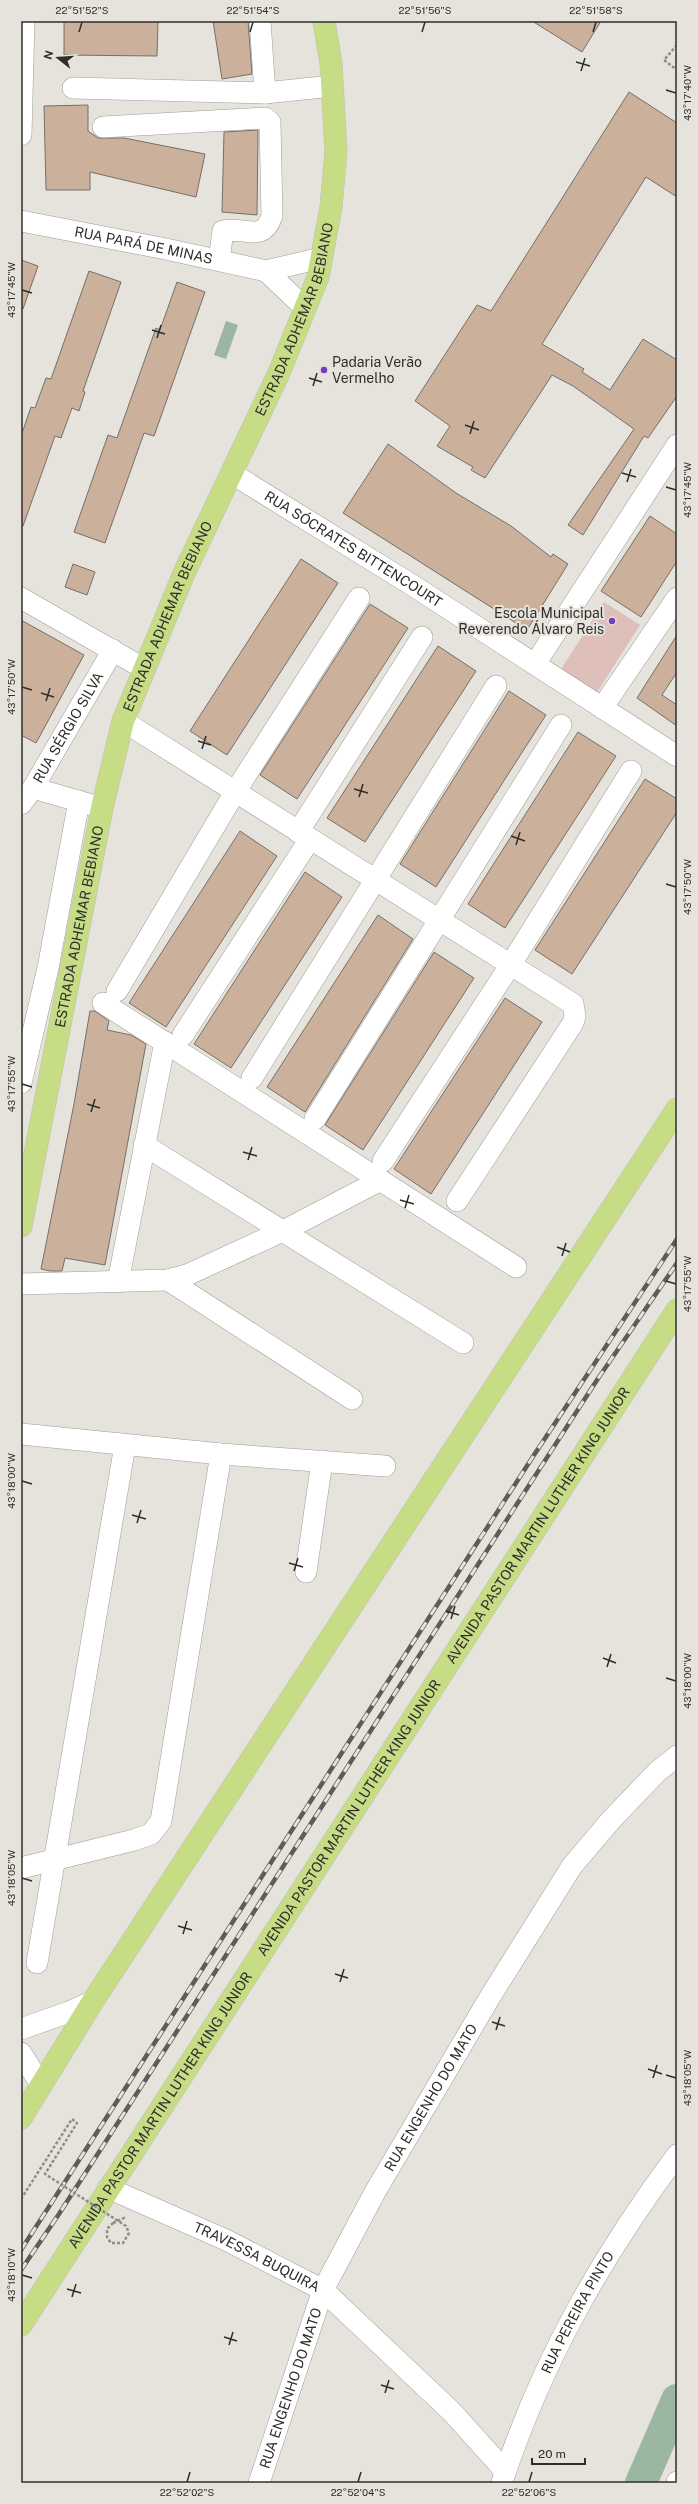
<svg xmlns="http://www.w3.org/2000/svg" width="698" height="2504" viewBox="0 0 698 2504" font-family="'Public Sans',sans-serif">
<style>
.green{fill:#debfb9}
.water{fill:#9bb7a2}
.lines{fill:none;stroke-linecap:round;stroke-linejoin:round}
.river{stroke:#9bb7a2;stroke-width:32}
.building{fill:#cbb19b;stroke:#756f6b}
.minor-casing{stroke:#9f9d97;stroke-width:22}
.major-casing{stroke:#c1c0bf;stroke-width:23}
.path{stroke:#8e8d88;stroke-width:2.5;stroke-dasharray:3 2;stroke-linecap:butt}
.minor{stroke:#fff;stroke-width:21}
.major{stroke:#c6dc85;stroke-width:22}
.rail-casing{stroke:#5e5c58;stroke-width:4.5}
.rail{stroke:#e5e3dc;stroke-width:3;stroke-dasharray:9;stroke-linecap:butt}
.path-bridge{stroke:#8e8d88;stroke-width:2.5;stroke-dasharray:3 2;stroke-linecap:butt}
.ticks{fill:none;stroke:#2f2e2b;stroke-width:1.5}
.poi-dot{fill:#7240b8;stroke:#e5e3dc;stroke-width:1.5}
.labels{text-anchor:middle;stroke-width:4;stroke-linejoin:round;paint-order:stroke}
.street-label{font-size:14px;fill:#2f2e2b;stroke:#e5e3dc}
.poi-label{font-size:14px;fill:#2f2e2b;stroke:#e5e3dc;text-anchor:start}
.neatline{fill:none;stroke:#2f2e2b;stroke-width:1.5}
.ticks-label{font-size:10px;text-anchor:middle;fill:#2f2e2b}
</style>
<rect width="100%" height="100%" fill="#e5e3dc"/>
<path class="green" d="M604,602L640,625L596,694L560,671Z"/>
<path class="water" d="M226,321L238,325L226,359L214,355Z"/>
<g class="lines">
<path class="river" d="M641,2483L677,2400"/>
</g>
<path class="building" d="M64,21H158L157,56L64,55Z
M213,21H248L252,74L222,79Z
M532,21H601L582,52Z
M629,92L677,123V197L646,177L542,344L584,369L582,372L610,390L643,339L677,360V396L648,438L644,436L583,535L568,525L634,429L573,386L552,375L485,478L471,470L473,467L437,446L450,426L415,401L477,305L491,311Z
M88,105V131L98,138H124L205,154L196,197L90,172V190H46L44,106Z
M258,130L257,215L222,212L224,132Z
M21,260L38,266L23,309L21,308Z
M89,271L121,282L83,391L85,392L79,411L72,408L61,438L55,436L23,526H21V436L31,407L35,408L46,378L51,379Z
M177,282L205,292L154,436L144,433L105,543L74,532L108,435L117,438L156,328L160,330Z
M388,444L456,493L511,526L551,557L553,554L568,564L527,630L343,513Z
M650,516L677,534V561L641,617L601,591Z
M301,559L338,583L227,755L190,731Z
M73,564L95,572L87,595L65,587Z
M370,604L408,628L297,799L260,775Z
M21,620L84,655L36,743L21,735Z
M677,635V672L662,695L677,705V726L637,698Z
M438,646L476,671L365,842L327,818Z
M509,691L546,715L436,887L400,864Z
M578,732L616,756L505,928L468,904Z
M645,779L677,799V812L572,974L535,950Z
M240,831L277,856L166,1027L129,1003Z
M305,872L342,897L231,1068L194,1044Z
M378,915L413,939L305,1112L267,1087Z
M434,952L474,978L363,1150L325,1125Z
M505,998L542,1022L431,1194L394,1169Z
M90,1011H95L109,1021L107,1030L131,1035L146,1044L105,1265L65,1258L62,1271H50L41,1269L74,1104Z"/>
<g class="lines">
<g class="minor-casing">
<g id="minor">
<path d="M260,21L265,93"/>
<path d="M73,88L265,93L332,86"/>
<path d="M103,127L265,118L270,122L272,216C262,244 245,226 223,231L219,260"/>
<path d="M21,135L24,21"/>
<path id="s1" d="M21,221L166,249L266,271L321,258"/>
<path d="M266,271L305,308"/>
<path id="s2" d="M231,473L412,585L677,756"/>
<path d="M21,598L143,668"/>
<path d="M535,664L677,445"/>
<path d="M602,708L677,598"/>
<path d="M123,721L573,1004L575,1016L573,1023L457,1201"/>
<path d="M33,788L92,805"/>
<path id="s3" d="M21,804L33,788L113,650"/>
<path d="M298,832L422,637"/>
<path d="M117,991L235,792L359,598"/>
<path d="M103,1003L516,1267"/>
<path d="M183,1035L310,839"/>
<path d="M252,1078L496,686"/>
<path d="M21,1083L48,968L79,801"/>
<path d="M315,1119L561,725"/>
<path d="M144,1145L463,1343"/>
<path d="M383,1161L511,964L631,771"/>
<path d="M168,1280L352,1399"/>
<path d="M118,1282L165,1042"/>
<path d="M21,1284L168,1280L187,1275L285,1230L381,1180"/>
<path d="M21,1434L221,1454L385,1466"/>
<path d="M306,1572L322,1461"/>
<path d="M21,1868L134,1840L151,1834L161,1821L221,1454"/>
<path d="M37,1963L125,1445"/>
<path d="M21,2029L69,2012L93,2001"/>
<path d="M21,2053L41,2085"/>
<path id="s4" d="M108,2188L226,2240L323,2290L452,2412L505,2471"/>
<path id="s5" d="M502,2482C542,2361 601,2257 677,2155"/>
<path id="s6" d="M259,2483L323,2290L375,2192L490,1997L572,1866L611,1820L657,1772L677,1756"/>
<path d="M677,2483V2482"/>
</g>
</g>
<g class="major-casing">
<g id="major">
<path id="s7" d="M21,1226L102,808L123,721L185,571L278,375L318,277L331,207L336,152L331,64L324,21"/>
<path d="M21,2118L93,2001L677,1109"/>
<path id="s8" d="M21,2325L677,1310"/>
</g>
</g>
<path class="path" d="M677,45L664,60L677,70
M113,2223L126,2217"/>
<use href="#minor" class="minor"/>
<use href="#major" class="major"/>
<g class="rail-casing">
<path id="rail" d="M21,2250L534,1455L677,1239
M21,2270L59,2214L597,1380L677,1263"/>
</g>
<use href="#rail" class="rail"/>
<path class="path-bridge" d="M21,2199L72,2119L77,2123L45,2174L126,2226L129,2233L123,2243H111L107,2237V2229L113,2223"/>
</g>
<path class="ticks" d="M79,32L82,22M250,32L253,22M422,32L425,22M593,32L596,22M576,62L590,66M581,71L585,58M666,90L676,93M22,290L32,293M152,330L165,334M157,338L161,325M309,378L322,382M313,386L317,373M465,425L479,430M470,434L474,421M622,473L636,477M627,482L631,469M666,487L676,490M22,687L32,690M41,693L54,697M46,701L50,688M198,741L211,745M202,749L206,736M354,789L368,793M359,797L363,784M511,836L525,841M516,845L520,832M666,884L676,887M22,1084L32,1087M87,1104L100,1108M91,1112L95,1099M243,1152L257,1156M248,1160L252,1147M400,1200L414,1204M405,1208L409,1195M557,1247L570,1252M562,1256L566,1243M666,1281L676,1284M22,1481L32,1484M132,1515L146,1519M137,1523L141,1510M289,1563L303,1567M294,1571L298,1558M446,1611L459,1615M451,1619L455,1606M603,1658L616,1663M607,1667L611,1654M666,1678L676,1681M22,1878L32,1881M178,1926L192,1930M183,1934L187,1921M335,1974L348,1978M340,1982L344,1969M492,2022L505,2026M496,2030L500,2017M648,2069L662,2074M666,2075L676,2078M653,2078L657,2065M22,2275L32,2278M67,2289L81,2293M72,2297L76,2284M224,2337L237,2341M229,2345L233,2332M381,2385L394,2389M385,2393L389,2380M187,2482L190,2472M358,2482L361,2472M529,2482L532,2472"/>
<g class="poi-dot">
<circle cx="324" cy="370" r="4"/>
<circle cx="612" cy="621" r="4"/>
</g>
<g class="labels">
<g class="street-label">
<text dy="5" stroke="none"><textPath href="#s1" startOffset="125">RUA PARÁ DE MINAS</textPath></text>
<text dy="5" stroke="none"><textPath href="#s7" startOffset="953">ESTRADA ADHEMAR BEBIANO</textPath></text>
<text dy="5" stroke="none"><textPath href="#s2" startOffset="144">RUA SÓCRATES BITTENCOURT</textPath></text>
<text dy="5" stroke="none"><textPath href="#s7" startOffset="629">ESTRADA ADHEMAR BEBIANO</textPath></text>
<text dy="5" stroke="none"><textPath href="#s3" startOffset="90">RUA SÉRGIO SILVA</textPath></text>
<text dy="5" stroke="none"><textPath href="#s7" startOffset="305">ESTRADA ADHEMAR BEBIANO</textPath></text>
<text dy="5" stroke="none"><textPath href="#s8" startOffset="952">AVENIDA PASTOR MARTIN LUTHER KING JUNIOR</textPath></text>
<text dy="5" stroke="none"><textPath href="#s8" startOffset="604">AVENIDA PASTOR MARTIN LUTHER KING JUNIOR</textPath></text>
<text dy="5" stroke="none"><textPath href="#s6" startOffset="424">RUA ENGENHO DO MATO</textPath></text>
<text dy="5" stroke="none"><textPath href="#s8" startOffset="256">AVENIDA PASTOR MARTIN LUTHER KING JUNIOR</textPath></text>
<text dy="5" stroke="none"><textPath href="#s4" startOffset="164">TRAVESSA BUQUIRA</textPath></text>
<text dy="5" stroke="none"><textPath href="#s5" startOffset="186">RUA PEREIRA PINTO</textPath></text>
<text dy="5" stroke="none"><textPath href="#s6" startOffset="100">RUA ENGENHO DO MATO</textPath></text>
</g>
<g class="poi-label">
<text x="332" y="367">Padaria Verão<tspan x="332" dy="16">Vermelho</tspan></text>
<text x="604" y="618" text-anchor="end">Escola Municipal<tspan x="604" dy="16">Reverendo Álvaro Reis</tspan></text>
</g>
</g>
<rect width="698" height="2504" fill="none" stroke="#e5e3dc" stroke-width="44"/>
<g transform="translate(58 58) rotate(287)" stroke="#e5e3dc" stroke-width="3" paint-order="stroke">
<path d="M0-3L7 15L0 10L-7 15Z" fill="#2f2e2b"/>
<text y="-6" font-size="11" font-weight="bold" text-anchor="middle" fill="#2f2e2b">N</text>
</g>
<path d="M532 2458v6h53v-6" fill="none" stroke="#2f2e2b" stroke-width="2"/>
<text x="538" y="2458" font-size="12" fill="#2f2e2b" stroke="#e5e3dc" stroke-width="3" paint-order="stroke">20 m</text>
<rect x="22" y="22" width="654" height="2460" class="neatline"/>
<g class="ticks-label">
<text x="82" y="14">22°51'52"S</text>
<text x="253" y="14">22°51'54"S</text>
<text x="425" y="14">22°51'56"S</text>
<text x="596" y="14">22°51'58"S</text>
<text transform="translate(687 93) rotate(-90)" y="4">43°17'40"W</text>
<text transform="translate(11 290) rotate(-90)" y="4">43°17'45"W</text>
<text transform="translate(687 490) rotate(-90)" y="4">43°17'45"W</text>
<text transform="translate(11 687) rotate(-90)" y="4">43°17'50"W</text>
<text transform="translate(687 887) rotate(-90)" y="4">43°17'50"W</text>
<text transform="translate(11 1084) rotate(-90)" y="4">43°17'55"W</text>
<text transform="translate(687 1284) rotate(-90)" y="4">43°17'55"W</text>
<text transform="translate(11 1481) rotate(-90)" y="4">43°18'00"W</text>
<text transform="translate(687 1681) rotate(-90)" y="4">43°18'00"W</text>
<text transform="translate(11 1878) rotate(-90)" y="4">43°18'05"W</text>
<text transform="translate(687 2078) rotate(-90)" y="4">43°18'05"W</text>
<text transform="translate(11 2275) rotate(-90)" y="4">43°18'10"W</text>
<text x="187" y="2496">22°52'02"S</text>
<text x="358" y="2496">22°52'04"S</text>
<text x="529" y="2496">22°52'06"S</text>
</g>
</svg>
